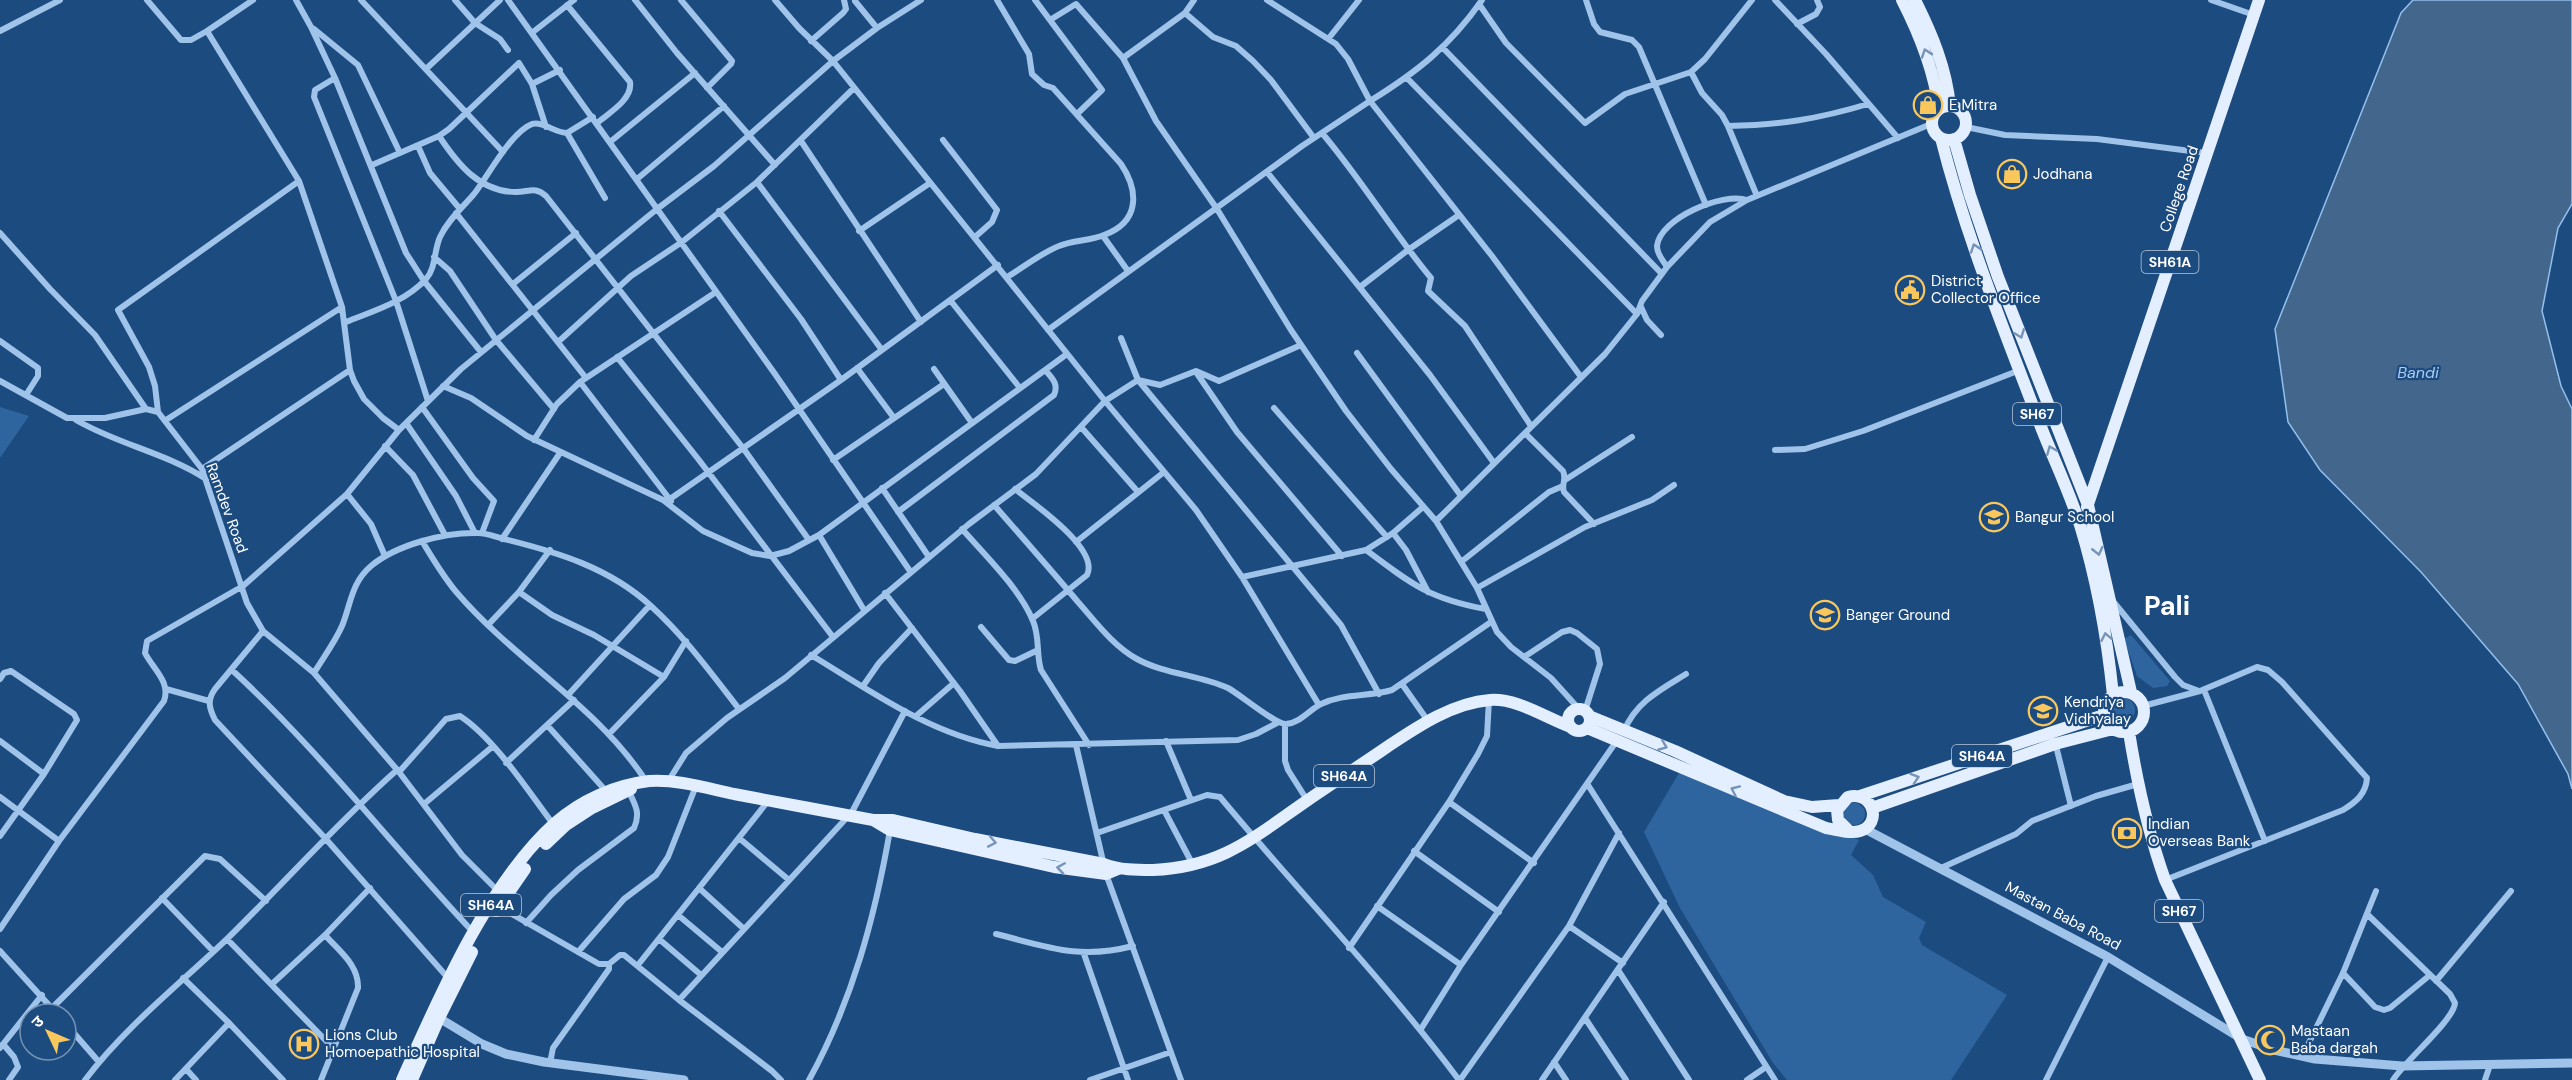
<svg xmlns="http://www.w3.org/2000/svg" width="2572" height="1080" viewBox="0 0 2572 1080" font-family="'DM Sans','Noto Sans Devanagari',sans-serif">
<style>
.green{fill:#2f659e}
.water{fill:#43668d;stroke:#92bfeb;stroke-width:1.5}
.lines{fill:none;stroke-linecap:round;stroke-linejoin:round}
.minor{stroke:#9fc3e9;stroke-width:6}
.tertiary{stroke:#9fc3e9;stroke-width:9}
.primary{stroke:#e3eefe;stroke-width:12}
.oneway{stroke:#7694b9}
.labels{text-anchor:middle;stroke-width:4.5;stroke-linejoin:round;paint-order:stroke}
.shield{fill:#1c4b80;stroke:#bbc9d9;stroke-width:1.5}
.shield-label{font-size:14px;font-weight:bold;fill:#fff}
.poi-label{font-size:15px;fill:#fff;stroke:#1c4b80;text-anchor:start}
.street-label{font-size:15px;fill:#fff;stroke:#1c4b80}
.water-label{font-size:16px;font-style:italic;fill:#abcdf1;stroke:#1c4b80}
.town-label{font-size:27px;font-weight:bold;fill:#fff;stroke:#1c4b80}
</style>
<rect width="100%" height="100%" fill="#1c4b80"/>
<path class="green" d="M0,407L29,416L0,458Z
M2131,635L2170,681L2167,686L2153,688L2137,676L2124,639Z
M2111 710a12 12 0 1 1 24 0a12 12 0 1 1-24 0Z
M1682,768L1859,840L1851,855L1873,875L1883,897L1926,922L1919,938L1922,945L2007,995L1951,1080H1787L1773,1063L1680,908L1644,832Z
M1843 814a11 11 0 1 1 22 0a11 11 0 1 1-22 0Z"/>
<path class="water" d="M2413,0H2572V204L2558,228L2542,311L2561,386L2572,409V789L2568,774L2518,684L2421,572L2320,470L2288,422L2275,329L2401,13Z"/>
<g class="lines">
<path class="minor" d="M147,0L181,40H191L207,31
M253,0L207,31L299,181L342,307L350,370L354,381L364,399L383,418L399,430
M296,0L311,27L335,78L406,253L424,281L481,352
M361,0L503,152
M455,0L475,23L500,39L508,50
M508,0L775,374L910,571
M635,0L677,53L775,165
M681,0L732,61L731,64L707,88
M775,0L799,28L833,61L1105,401L1196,510L1242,577L1319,705
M997,0L1029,54L1032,74L1044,85L1053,88L1121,164C1139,191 1140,222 1104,235C1090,241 1073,240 1059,246C1041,253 1024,267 1007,277
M1035,0L1102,90L1077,114
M1482,0C1450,46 1417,72 1370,101L1492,256L1581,377
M1586,0L1594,24L1600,32L1632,40L1639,47L1706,205
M1775,0L1826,54L1898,138
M2211,0L2254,15
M855,1L877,28
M1479,4L1506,43L1585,123L1625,94L1691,72L1705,59L1752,0
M567,5L630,82C633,99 609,113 597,123
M1185,13L1213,37L1236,46L1253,61L1271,80L1314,138
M1050,20L1076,4L1123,58L1156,121L1217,209L1291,330L1346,411L1391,469L1436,521L1477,588L1497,632L1511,647L1551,678L1579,709
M1797,24L1816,14L1820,7L1817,0
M314,29L358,65L400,153
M0,31L60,0
M533,32L574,0
M1329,38L1359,0
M811,41L843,13L846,9L844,0
M1442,47L1662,274
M1123,58L1185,13L1194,0
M426,69L500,0
M1691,72L1702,93L1722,115L1728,126L1757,196
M335,78L315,90L314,97L396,301L428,401
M1407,78L1637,314
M532,84L546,127
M1728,126C1780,125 1818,119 1868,104
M1966,127L2005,135L2097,139L2206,153
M567,133L605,198
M1322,133C1361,179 1392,231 1431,278L1428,291L1465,326L1531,426
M439,136C457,163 479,192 516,192C529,192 535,186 546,196L743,448L809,540
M943,140L997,210L992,222L975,237
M801,141L921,322
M610,142L695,73
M418,146L430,173L460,209
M372,165L439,136L449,129L519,63L532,84L560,70
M1267,172L1430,375L1494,463
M637,179L724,106
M757,182L882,350
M719,211L801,319L841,380
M456,213L586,378
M859,231L930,183
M0,233L50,289L95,335L146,409
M1103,236L1128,271
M434,257L450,271L496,340L554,409
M1667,267C1663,260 1657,255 1657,246C1660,218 1723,192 1747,200
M513,284L576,233
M1360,287L1408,250L1459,215
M950,300L1020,388
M1641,307L1647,320L1661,335
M346,322C373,311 405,302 426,279C436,268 434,250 440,237C448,220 462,208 474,194C488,176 511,132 532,124C543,121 555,133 567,133L593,117
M1048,330L1302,146L1370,101L1348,59L1336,44L1267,0
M1121,338L1138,380L1341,625L1379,694
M0,341L38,368V376L26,395
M558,342L631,276L682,242L757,182L854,88
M1357,353L1461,496
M617,357L699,460L833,637
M857,368L894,418
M934,369L972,423
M1196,372L1237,432L1342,556
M0,381L67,418H105L146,409L158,412L202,469L247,603L263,631L215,689C207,700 209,708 215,720L325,838L448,978
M580,382L671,501
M443,386L471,398L527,436L663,500L703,531L752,553L770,556L789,551L819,535L1067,354
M422,407L473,478L494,501L482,533
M1274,408L1387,537
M158,412L155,386L149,367L118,310L299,181
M76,420C117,444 166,453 206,479
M166,420L342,307
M406,423L456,496L475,533
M1081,427L1138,492
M1525,433L1563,471C1567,479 1561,484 1564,492L1594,524
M534,440L557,404L580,382L716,292
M385,446L413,475L445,535
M1775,450L1805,449L1863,431L2020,370
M833,460L944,384
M202,469L350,370
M1565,480L1632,437
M882,488L929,557
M1015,489C1034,504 1100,549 1087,575L1032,619
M347,494L371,524L385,556
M670,499L841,380L998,265
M994,505C1022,537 1050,569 1078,602C1095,621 1113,646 1137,659C1164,674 1199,675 1228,688C1241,695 1276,725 1286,724C1300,723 1309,710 1321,704C1344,693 1368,697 1392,690L1491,622
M898,512L1054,395C1059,384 1052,378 1045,370
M1436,521L1605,354L1637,314L1642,301L1667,267L1710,222L1747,200L1931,124
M962,529C985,555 1020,589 1033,621C1040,637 1036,654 1041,670L1089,745
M1393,533L1406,550L1428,592
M819,535L864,610
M502,539L560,453
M422,541C433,559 444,578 458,594C516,661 597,706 646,781
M1076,542L1164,472
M1366,550C1411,584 1430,599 1486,609
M1461,562L1549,492L1563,486
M1242,577L1366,550L1393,533L1423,507
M1477,588L1585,527L1652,500L1674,485
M519,592L552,615L594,635L664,677
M885,593L960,691L998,746
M2112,600L2175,677L2183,685L2199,691
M488,625L519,592L550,550
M981,627L1009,660L1015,661L1038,650
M263,631L314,673L399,772L462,855L499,892
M811,655C869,690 930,734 998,746L1238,740L1256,734L1277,723
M1524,657L1562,632L1570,630L1577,633L1597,649L1600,664L1585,711
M232,670C320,751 392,846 474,933
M314,673C323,658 335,642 342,626C351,604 351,583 371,566C396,545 445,532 478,533C487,533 495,537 504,539C557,552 610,568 651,606C685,637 711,673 739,709
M0,679L4,673L11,671L74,714L77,720L44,774L0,836
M1402,684L1428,721
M863,686L879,663L912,628
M166,689L209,701
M2204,690L2265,841
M568,695L650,605
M2143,706L2200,691L2257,667L2268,670L2282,682L2367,778C2366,794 2356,802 2343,810L2165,880
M916,716L954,683
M1285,724V761L1288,770L1307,800
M547,725L606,791
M1624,731C1636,702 1660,690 1686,674
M609,734L664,677L686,641
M0,741L44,774
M1166,741L1191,800
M2055,742L2071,806
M1076,745L1106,874L1181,1080
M506,763L574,700
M399,772L446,719L460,716C495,739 528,791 553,824
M669,780L686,753L727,718L785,678L969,524L1036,474L1105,401L1138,380L1160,385L1196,371L1219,381L1301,345
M1588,785L1775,1080
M0,797L59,841
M1449,802L1534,863
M424,804L492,747
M1164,810L1193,865
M1097,833L1207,795L1220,797C1299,892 1385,981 1459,1080
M739,838L789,880
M1414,851L1499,912
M1941,868L2016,834L2032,821L2096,796L2138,784
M699,888L744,929
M162,898L213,951
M498,906L599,964H609L620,955H624L679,1000L772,1071L781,1080
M1377,906L1461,965L1421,1029
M2367,914L2450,994L2455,1003C2454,1020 2405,1061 2393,1080
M678,915L722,952
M526,923L551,895L578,870L634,828C641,813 635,804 628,790
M1569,926L1623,963
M0,929L59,841L164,701C171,682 153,669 145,653L147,641L243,586L347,494L399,430L461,369L657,209L714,166L833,61L877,28L921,0
M996,934C1048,947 1079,960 1133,946
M227,939L334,1049
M659,939L701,975
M1349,948L1449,802L1478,754L1487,736L1489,700
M0,951L57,1014
M578,952L624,899L656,875L668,857L696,786
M1084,954L1128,1080
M638,965L768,801
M1461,965L1618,739
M1618,970L1689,1080
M2343,973L2375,1007L2384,1010L2390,1008L2430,975
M183,978L229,1023
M2436,981L2511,891
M272,984L325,935L370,888
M679,1000L852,812L905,711
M52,1008L205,856L220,859L266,901
M1585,1018L1626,1080
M66,1024L99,1062
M3,1044L14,1057L18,1067L9,1080
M0,1048L42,995
M2302,1057L2343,973L2376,891
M1554,1062L1566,1080
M550,1063L553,1048L609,969V964
M186,1069L196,1080
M85,1080C126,1026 180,984 228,938C285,882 338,822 397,770
M175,1080L229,1023L283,1080
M321,1080L358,988C359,965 339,951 325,935
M809,1080C852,1002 875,917 890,830
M1090,1080L1171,1052
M1460,1080L1569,926L1619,833
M1542,1080L1664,902
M1747,1080L1766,1067
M2046,1080L2108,957
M2485,1080L2490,1065"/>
<path class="tertiary" d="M1865,829L2108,957L2242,1039L2274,1050L2315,1059L2402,1066L2572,1063
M434,1015L482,1044L506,1054L544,1062L684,1080"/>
<path class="primary" d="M1902,0C1920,35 1934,70 1939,109
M1915,0C1932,34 1946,67 1950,106
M1932 123a17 17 0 1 1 34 0a17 17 0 1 1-34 0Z
M1941,138C1966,237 2005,332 2041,427C2054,460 2069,491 2080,525C2097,580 2107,637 2113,695
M1954,139L1970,195L1998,277L2088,505L2131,692
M2087,507L2259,0
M2104 712a20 20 0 1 1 40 0a20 20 0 1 1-40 0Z
M1568 720a11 11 0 1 1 22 0a11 11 0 1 1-22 0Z
M1589,716L1675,751L1784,801L1812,807L1839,805
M1587,728L1826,828C1836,830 1851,834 1860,831C1883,824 1873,790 1848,797L1837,810L1838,820L1849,831
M2129,732C2137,782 2148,832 2165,880L2260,1080
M1860,796L2104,715
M1872,808L2055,744L2113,729
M875,821L890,830L1054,867L1106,874L1118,869
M546,844L566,825L592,808L631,789
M496,911L525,869
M402,1080C438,999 488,883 555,823C581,800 615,785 649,781C677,779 706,788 734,794C780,803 827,811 873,820H893L975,839L1104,864C1120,870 1136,870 1153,870C1222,867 1254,837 1308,800C1334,782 1361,765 1387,747C1417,727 1452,703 1490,700C1517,698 1546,718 1571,727
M412,1080L439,1018L472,952"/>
</g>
<defs><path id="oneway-chevron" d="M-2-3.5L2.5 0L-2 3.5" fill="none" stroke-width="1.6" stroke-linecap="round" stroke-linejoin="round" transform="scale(1.5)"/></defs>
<g class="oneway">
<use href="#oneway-chevron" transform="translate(1926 53) rotate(-109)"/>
<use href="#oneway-chevron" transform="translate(1975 248) rotate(-109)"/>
<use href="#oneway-chevron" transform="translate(2020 334) rotate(69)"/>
<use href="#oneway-chevron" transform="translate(2051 450) rotate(-112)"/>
<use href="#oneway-chevron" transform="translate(2098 551) rotate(77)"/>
<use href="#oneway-chevron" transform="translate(2106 637) rotate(-101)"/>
<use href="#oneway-chevron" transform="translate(1663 746) rotate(22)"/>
<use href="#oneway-chevron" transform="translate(1915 778) rotate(-18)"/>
<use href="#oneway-chevron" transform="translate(1735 790) rotate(-156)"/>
<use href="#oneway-chevron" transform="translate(992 842) rotate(11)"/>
<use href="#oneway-chevron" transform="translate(1061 868) rotate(-171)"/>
</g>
<defs>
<g id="shop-ring" transform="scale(1.5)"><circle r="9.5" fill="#1c4b80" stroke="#fac75d" stroke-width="1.5"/><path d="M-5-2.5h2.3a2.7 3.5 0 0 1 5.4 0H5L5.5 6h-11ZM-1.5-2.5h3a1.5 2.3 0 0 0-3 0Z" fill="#fac75d"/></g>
<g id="civic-ring" transform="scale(1.5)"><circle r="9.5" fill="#1c4b80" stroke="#fac75d" stroke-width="1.5"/><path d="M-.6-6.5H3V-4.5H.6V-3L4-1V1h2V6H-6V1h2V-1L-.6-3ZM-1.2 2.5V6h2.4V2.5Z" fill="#fac75d"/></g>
<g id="school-ring" transform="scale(1.5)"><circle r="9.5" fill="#1c4b80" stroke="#fac75d" stroke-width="1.5"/><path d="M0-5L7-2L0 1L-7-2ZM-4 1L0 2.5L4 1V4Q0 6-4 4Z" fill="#fac75d"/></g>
<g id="bank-ring" transform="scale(1.5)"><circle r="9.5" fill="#1c4b80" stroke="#fac75d" stroke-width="1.5"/><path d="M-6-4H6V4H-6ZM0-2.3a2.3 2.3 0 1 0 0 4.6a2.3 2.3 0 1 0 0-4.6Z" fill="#fac75d"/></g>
<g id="mosque-ring" transform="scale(1.5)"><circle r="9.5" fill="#1c4b80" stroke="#fac75d" stroke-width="1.5"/><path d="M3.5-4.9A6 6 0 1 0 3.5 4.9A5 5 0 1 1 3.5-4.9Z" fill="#fac75d"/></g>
<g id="hospital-ring" transform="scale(1.5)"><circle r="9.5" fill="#1c4b80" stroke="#fac75d" stroke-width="1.5"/><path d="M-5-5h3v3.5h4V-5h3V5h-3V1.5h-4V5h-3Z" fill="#fac75d"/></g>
</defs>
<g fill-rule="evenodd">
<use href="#shop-ring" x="1928" y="105"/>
<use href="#shop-ring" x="2012" y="174"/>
<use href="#civic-ring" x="1910" y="290"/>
<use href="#school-ring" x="1994" y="517"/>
<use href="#school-ring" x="1825" y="615"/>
<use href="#school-ring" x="2043" y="711"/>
<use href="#bank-ring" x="2127" y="833"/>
<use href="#mosque-ring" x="2270" y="1040"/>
<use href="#hospital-ring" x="304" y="1044"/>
</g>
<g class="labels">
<g class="shield">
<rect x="2141.5" y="251" width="57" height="22" rx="4.5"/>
<rect x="2013" y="403" width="48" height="22" rx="4.5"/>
<rect x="1952" y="745" width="60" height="22" rx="4.5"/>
<rect x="1314" y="765" width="60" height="22" rx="4.5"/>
<rect x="461" y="894" width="60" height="22" rx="4.5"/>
<rect x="2155" y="900" width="48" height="22" rx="4.5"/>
</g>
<g class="shield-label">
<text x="2170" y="267">SH61A</text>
<text x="2037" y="419">SH67</text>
<text x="1982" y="761">SH64A</text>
<text x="1344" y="781">SH64A</text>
<text x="491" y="910">SH64A</text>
<text x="2179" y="916">SH67</text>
</g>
<g class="poi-label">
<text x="1949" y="110">E Mitra</text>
<text x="2033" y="179">Jodhana</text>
<text x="1931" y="286">District<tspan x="1931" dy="17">Collector Office</tspan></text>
<text x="2015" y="522">Bangur School</text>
<text x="1846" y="620">Banger Ground</text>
<text x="2064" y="707">Kendriya<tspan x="2064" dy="17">Vidhyalay</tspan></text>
<text x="2148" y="829">Indian<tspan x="2148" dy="17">Overseas Bank</tspan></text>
<text x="2291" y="1036">Mastaan<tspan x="2291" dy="17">Baba dargah</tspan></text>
<text x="325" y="1040">Lions Club<tspan x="325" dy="17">Homoepathic Hospital</tspan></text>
</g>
<g class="street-label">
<text transform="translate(2179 189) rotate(-71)" y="5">College Road</text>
<text transform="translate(227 508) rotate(70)" y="5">Ramdev Road</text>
<text transform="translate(2063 916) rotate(28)" y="5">Mastan Baba Road</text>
</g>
<g class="water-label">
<text x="2418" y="378">Bandi</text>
</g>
<g class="town-label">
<text x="2167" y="615">Pali</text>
</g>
</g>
<g transform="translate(48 1032) rotate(314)"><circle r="28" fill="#1c4b80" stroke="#7793b3" stroke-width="1.5"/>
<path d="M0-4.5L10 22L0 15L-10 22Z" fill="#fac75d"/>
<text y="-9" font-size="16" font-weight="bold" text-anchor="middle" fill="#ffffff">उ</text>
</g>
</svg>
